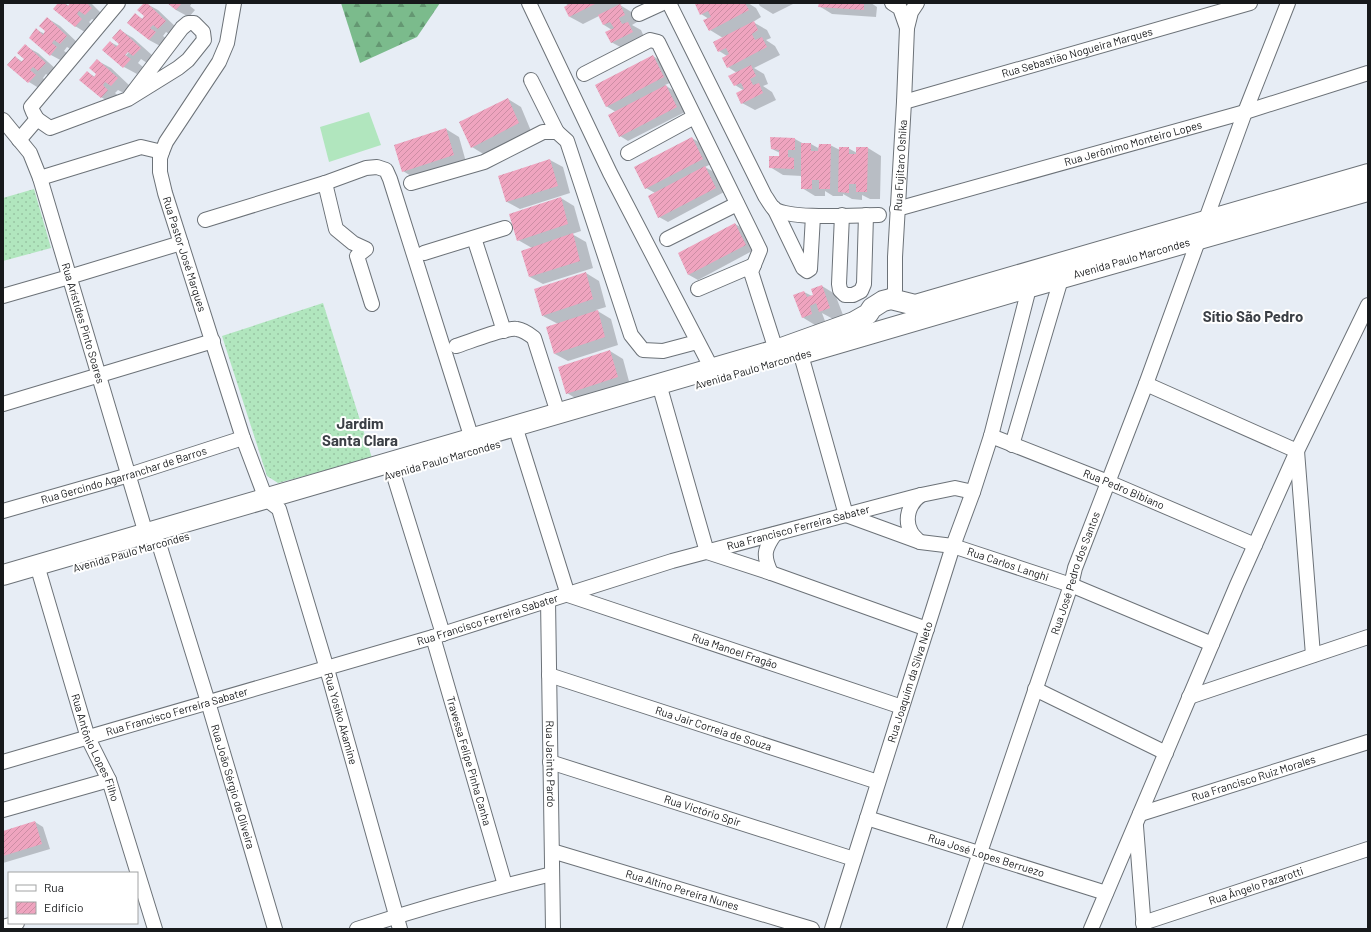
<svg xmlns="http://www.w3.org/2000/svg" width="1371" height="932" viewBox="0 0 1371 932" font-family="Barlow,sans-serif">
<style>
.grass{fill:url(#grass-dots)}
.forest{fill:url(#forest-firs)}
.pitch{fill:#b1e6be}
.shadow{fill:#0003;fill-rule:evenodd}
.building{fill:url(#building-hatch)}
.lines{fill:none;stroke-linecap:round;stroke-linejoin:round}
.street-casing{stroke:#6c7278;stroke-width:16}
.secondary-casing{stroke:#6c7278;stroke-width:22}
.street{stroke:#fff;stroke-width:14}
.secondary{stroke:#fff;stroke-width:20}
.labels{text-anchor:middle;stroke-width:4;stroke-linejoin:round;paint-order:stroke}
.street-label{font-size:11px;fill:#17191b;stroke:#fff}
.district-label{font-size:15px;font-weight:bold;fill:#3b3f45;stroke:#fff}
</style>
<defs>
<pattern id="grass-dots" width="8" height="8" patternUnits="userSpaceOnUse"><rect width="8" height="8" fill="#b1e6be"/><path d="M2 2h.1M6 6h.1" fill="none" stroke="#98c5a3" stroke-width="1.8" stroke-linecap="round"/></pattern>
<pattern id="forest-firs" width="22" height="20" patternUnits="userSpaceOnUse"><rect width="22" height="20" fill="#7bbb8c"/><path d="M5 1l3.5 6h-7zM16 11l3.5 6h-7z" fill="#649772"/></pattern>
<pattern id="building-hatch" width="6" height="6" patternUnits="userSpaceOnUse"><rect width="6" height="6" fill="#efa4bf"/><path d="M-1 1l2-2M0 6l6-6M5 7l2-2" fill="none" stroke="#cc8da4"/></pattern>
</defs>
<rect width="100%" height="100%" fill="#e7edf5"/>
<path class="grass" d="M34,189L51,248L3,261V198Z
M323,303L372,458L278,483L267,476L222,336Z"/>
<path class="forest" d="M341,3H440L417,37L360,63Z"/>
<path class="pitch" d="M369,112L381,145L329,162L320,127Z"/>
<path class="shadow" d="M60,3H64L69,6L71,3H91L104,16L98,22L92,19L89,22L94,27L88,34L75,26Z
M145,3L158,10L178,29L172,36L166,32L163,36L168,40L162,47L149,40L135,15L143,19L145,16Z
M168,3H192L190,6L195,10L189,17L176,10Z
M565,3H621L622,4L620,5L633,13L637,22L632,25L641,30L645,39L624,49L611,42L612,30L604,25L599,16L583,24L570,17L569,6Z
M700,3H748L756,8L761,17L753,22L767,30L771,38L766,40L775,46L780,55L754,68L764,74L768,84L763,86L772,92L776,100L755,110L742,103L743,90L735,85L737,73L728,67L727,56L719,51L723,38L710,30L709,19L701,14Z
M758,3H795L773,14L760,6Z
M820,3H871L877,7L876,17L832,14L819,6Z
M47,18L60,26L79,44L74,51L67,47L64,51L70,55L64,62L51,55L37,30L45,34L47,31Z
M120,30L133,38L153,56L147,63L141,59L138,63L143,67L137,74L124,67L103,50L110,42L118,46L120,43ZM127,52H129L123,59Z
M25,46L38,53L58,71L52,78L46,74L43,78L48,83L42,90L29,82L8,65L15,57L23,62L25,59Z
M653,56L661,61L672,82L665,85L674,91L685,112L628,141L620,136L616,112L606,106Z
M98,61L111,68L130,86L124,93L118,90L115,93L121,98L114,105L101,97L87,72L95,77L97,74Z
M508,99L521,107L531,131L485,155L472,147Z
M446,129L459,137L466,162L416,179L403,171Z
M692,138L700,143L711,164L705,167L714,172L724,192L668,222L659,217L655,193L646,188Z
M771,138L795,139L804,144H811L820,149L830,145L840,150L848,148L857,153L868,148L881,156L880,199H870L862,195V200L852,199L843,194V196H833L825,191V196H815L802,188V176L783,175L770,167L780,157V153L772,149Z
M550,160L563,167L570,193L520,209L507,202L499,176Z
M561,198L574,206L581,231L572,234L586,242L593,268L543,284L530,277L522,251L532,248L518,240Z
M735,224L744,229L754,250L698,280L689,275L679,254Z
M586,273L599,281L606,307L596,310L611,319L618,345L568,361L555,354L558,324L543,316Z
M822,286L835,294L843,315L833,319L822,313L825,321L815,325L802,317L804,292L812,296L815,295Z
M610,351L623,359L630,385L580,401L567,393Z
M35,822L43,827L50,849L3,863V832Z"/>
<path class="building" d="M58,3H64L68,6L70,3H87L92,8L85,15L79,11L77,14L82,19L75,27L53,9Z
M144,3H147L166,21L158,29L153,25L150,28L156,32L149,40L127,23L135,13L142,19L144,16L137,10Z
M167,3H182L176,10Z
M571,3H597L569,17L564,7Z
M697,3H745L749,10L709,31L703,20L711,17L708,11L700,15L695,4Z
M819,3H864V10L818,7Z
M620,4L625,15L619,18L622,24L628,22L633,32L611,43L605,32L614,28L610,22L603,25L598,15Z
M47,17L67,36L60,44L54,40L52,43L57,47L50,56L29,38L36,28L43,35L45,31L39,26Z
M754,21L758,30L752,34L755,40L762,37L767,47L727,68L722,58L729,54L726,48L718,52L713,42Z
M120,29L141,48L133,56L128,52L125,55L131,59L123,68L102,50L110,41L116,47L119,44L112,38Z
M25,44L46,63L38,71L33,67L30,70L36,75L28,83L7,65L15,56L21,62L24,59L17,53Z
M653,55L664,77L606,107L595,85Z
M97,59L118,78L111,86L105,82L103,85L108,90L101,98L79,80L87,71L94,77L96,74L89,68Z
M751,65L756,76L750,79L753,85L759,83L763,93L741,104L736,93L744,89L741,83L734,86L728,76Z
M666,85L677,107L619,137L608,115Z
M508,98L519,123L471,148L459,122Z
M446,128L454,155L402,172L394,145Z
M692,137L703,159L645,189L634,167Z
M770,137L795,138V150H788V157L794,158V169L769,168V156H779V150L771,149Z
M801,143H811V151H818L819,144H831L830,189H819V180H812V189H801Z
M839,147H849V154H856V147H868L867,192H856V184H849V193L838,192Z
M550,159L558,186L506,202L498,176Z
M705,166L716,188L658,218L648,196Z
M561,197L568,224L517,241L509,214Z
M735,223L746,245L688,275L678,253Z
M573,233L580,261L529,277L521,251Z
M586,272L593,299L542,316L534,289Z
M822,285L830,308L819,312L816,303L810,306L812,314L802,318L793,295L804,291L807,297L813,295L811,289Z
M598,310L605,337L554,354L546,327Z
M610,350L618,377L566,394L558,367Z
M35,821L42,844L3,856V831Z"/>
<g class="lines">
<g class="street-casing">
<g id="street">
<path id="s1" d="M234,3L227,43L219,62L166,142L162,152L160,158V172L165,193L243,438L266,499L279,509L327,669L400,929"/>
<path d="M529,3L610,173L712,369"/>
<path d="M669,3L765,196C768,200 771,206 774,209C792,220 856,215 879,215"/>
<path d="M892,3L900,8L907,28"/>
<path d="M639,14L663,3"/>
<path d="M584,74L650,40L658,42L760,250L751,272L776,350"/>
<path d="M531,80L557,132"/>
<path id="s2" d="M904,102L1250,3"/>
<path d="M37,119L33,112L31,107L118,3"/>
<path id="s3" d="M3,120L30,153L40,178L146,534L159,544L208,702L275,929"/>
<path d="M19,140L37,119L50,128L128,99L178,68L188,60L204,40L203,32L194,23H188L182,28L128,99"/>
<path d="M628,153L694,117"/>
<path d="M40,178L141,147L162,152"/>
<path d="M325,183L336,229L353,243L366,249L357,256L372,304"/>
<path d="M411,183L484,162L543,132H557L567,141L631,335L643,350L663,351L697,342"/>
<path d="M774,208L803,268L807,271L810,269L813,216"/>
<path id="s4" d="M897,209L1245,112L1368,73"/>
<path d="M842,215L839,284L840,290L845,295H853L861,291L864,284L866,215"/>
<path d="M205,220L325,183L366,168L377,167L386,170L390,179L472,439"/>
<path d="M474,238L504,331"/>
<path d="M667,239L737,204"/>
<path d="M424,253L505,228"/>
<path d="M698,289L754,265"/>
<path d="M3,296L69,277L181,243"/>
<path id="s5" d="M887,300L893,295L895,290V257L904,102L907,28L911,12L917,3"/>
<path d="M456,346C469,342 506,327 517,329C524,330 529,334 534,338L558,413"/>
<path d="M801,355L846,515"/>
<path d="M659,384L707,552L771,573L927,629"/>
<path d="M1146,384L1297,451L1313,655"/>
<path d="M3,404L213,341"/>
<path id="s6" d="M515,426L568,595L902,707"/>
<path id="s7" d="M991,436L1108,482L1255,545"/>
<path d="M1012,445L1061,279L1060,272"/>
<path d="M390,463L443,634"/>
<path id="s8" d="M3,511L129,475L243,438"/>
<path id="s9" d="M846,515L920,542L953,546L1071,585L1212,644"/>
<path d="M920,542C917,539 913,536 911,532C904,519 909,503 921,495"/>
<path id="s10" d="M37,565L88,738L109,780L155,929"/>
<path d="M771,573C763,556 764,549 775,534"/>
<path id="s11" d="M548,600L553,929"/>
<path id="s12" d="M433,637L505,885"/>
<path id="s13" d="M549,675L878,782"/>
<path d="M1035,689L1166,753"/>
<path d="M1189,697L1368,637"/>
<path id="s14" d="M3,762L433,637L672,561L921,495L955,488L973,492"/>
<path id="s15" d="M550,762L854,859"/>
<path d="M3,810L109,780"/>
<path id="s16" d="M1140,814L1368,742"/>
<path id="s17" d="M867,818L1106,893"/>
<path d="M1136,826L1144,929"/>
<path id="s18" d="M552,851L812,929"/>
<path id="s19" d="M1143,923L1368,849"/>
<path d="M3,927L17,923"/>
<path d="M357,929C421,908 486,890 552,874"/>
<path id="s20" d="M832,929L953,546L973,492L991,436L1027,296V279"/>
<path id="s21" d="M954,929L1071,585L1075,568L1146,384L1245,112L1288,3"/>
<path d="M1091,929L1237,585L1297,451L1368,305"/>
</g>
</g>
<g class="secondary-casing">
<g id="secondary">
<path id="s22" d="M805,353L1027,288L1368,191"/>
<path d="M3,575L776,350L854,322L868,314L872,308L883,301L891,299L915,305L1368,174"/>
</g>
</g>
<use href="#street" class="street"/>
<use href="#secondary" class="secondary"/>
</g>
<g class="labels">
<g class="street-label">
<text dy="4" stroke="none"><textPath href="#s2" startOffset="180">Rua Sebastião Nogueira Marques</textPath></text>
<text dy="4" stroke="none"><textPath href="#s4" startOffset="245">Rua Jerônimo Monteiro Lopes</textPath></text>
<text dy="4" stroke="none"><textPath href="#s5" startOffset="138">Rua Fujitaro Oshika</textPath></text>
<text dy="4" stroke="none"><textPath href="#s1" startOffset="274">Rua Pastor José Marques</textPath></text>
<text dy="4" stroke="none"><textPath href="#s22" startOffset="340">Avenida Paulo Marcondes</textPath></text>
<text dy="4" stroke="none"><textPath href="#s3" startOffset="221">Rua Arístides Pinto Soares</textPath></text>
<text transform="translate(753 369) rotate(-16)" y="4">Avenida Paulo Marcondes</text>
<text transform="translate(442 460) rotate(-16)" y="4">Avenida Paulo Marcondes</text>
<text dy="4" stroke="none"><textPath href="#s8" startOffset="126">Rua Gercindo Agarranchar de Barros</textPath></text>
<text dy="4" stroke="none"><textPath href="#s7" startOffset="143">Rua Pedro Bibiano</textPath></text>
<text dy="4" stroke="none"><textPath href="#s14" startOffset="829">Rua Francisco Ferreira Sabater</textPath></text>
<text transform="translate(131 552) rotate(-16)" y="4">Avenida Paulo Marcondes</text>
<text dy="4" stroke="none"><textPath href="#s9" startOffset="170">Rua Carlos Langhi</textPath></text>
<text dy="4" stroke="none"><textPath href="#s21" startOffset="376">Rua José Pedro dos Santos</textPath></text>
<text dy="4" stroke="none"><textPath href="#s14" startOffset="505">Rua Francisco Ferreira Sabater</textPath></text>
<text dy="4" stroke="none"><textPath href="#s6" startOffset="353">Rua Manoel Fragão</textPath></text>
<text dy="4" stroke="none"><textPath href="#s20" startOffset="259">Rua Joaquim da Silva Neto</textPath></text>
<text dy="4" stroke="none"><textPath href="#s14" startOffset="181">Rua Francisco Ferreira Sabater</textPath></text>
<text dy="4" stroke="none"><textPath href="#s1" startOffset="767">Rua Yosiko Akamine</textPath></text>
<text dy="4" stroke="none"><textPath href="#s13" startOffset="173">Rua Jair Correia de Souza</textPath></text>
<text dy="4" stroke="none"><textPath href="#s10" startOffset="192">Rua Antônio Lopes Filho</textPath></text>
<text dy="4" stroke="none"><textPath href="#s12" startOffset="129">Travessa Felipe Pinha Canha</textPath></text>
<text dy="4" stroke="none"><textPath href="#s11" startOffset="164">Rua Jacinto Pardo</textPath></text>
<text dy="4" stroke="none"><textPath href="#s16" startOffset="119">Rua Francisco Ruiz Morales</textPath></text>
<text dy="4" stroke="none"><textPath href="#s3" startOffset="711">Rua João Sérgio de Oliveira</textPath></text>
<text dy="4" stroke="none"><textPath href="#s15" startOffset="160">Rua Victório Spir</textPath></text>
<text dy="4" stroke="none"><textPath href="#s17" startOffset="125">Rua José Lopes Berruezo</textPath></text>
<text dy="4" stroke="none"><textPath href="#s19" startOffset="119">Rua Ângelo Pazarotti</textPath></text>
<text dy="4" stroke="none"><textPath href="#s18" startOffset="136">Rua Altino Pereira Nunes</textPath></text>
</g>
<g class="district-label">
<text x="1253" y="322">Sítio São Pedro</text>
<text x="360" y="429">Jardim<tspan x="360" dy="17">Santa Clara</tspan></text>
</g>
</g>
<rect width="1371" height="932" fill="none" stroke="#17191b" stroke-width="8"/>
<rect x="8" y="872" width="130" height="52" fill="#ffffff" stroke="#a2a3a4"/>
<rect x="16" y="885" width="20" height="6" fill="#ffffff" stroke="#a2a3a4"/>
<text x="44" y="892" font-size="12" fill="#17191b">Rua</text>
<rect x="16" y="902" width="20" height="12" fill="url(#building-hatch)" stroke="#a2a3a4"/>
<text x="44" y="912" font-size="12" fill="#17191b">Edifício</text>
</svg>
